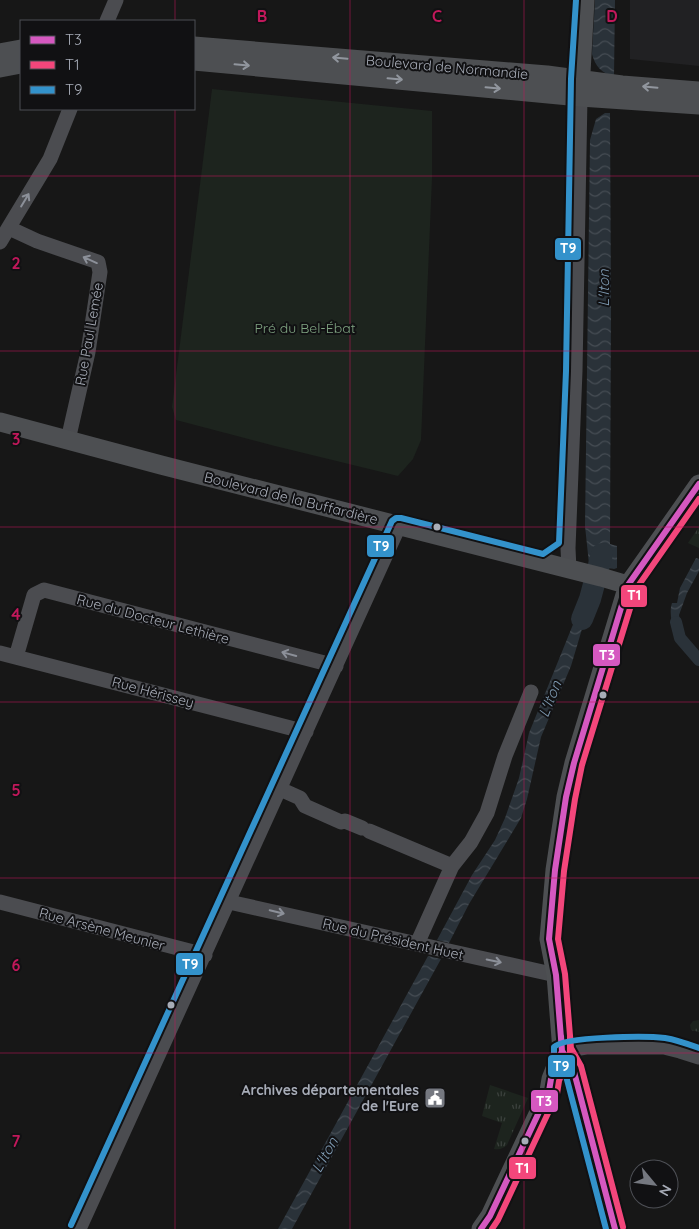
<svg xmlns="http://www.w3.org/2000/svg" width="699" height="1229" viewBox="0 0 699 1229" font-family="Quicksand,sans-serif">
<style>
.built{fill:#212123}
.grass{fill:url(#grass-tufts)}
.park{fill:#1d241e}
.water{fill:url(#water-waves)}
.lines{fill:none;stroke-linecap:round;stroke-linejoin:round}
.canal{stroke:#2a3239;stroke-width:12}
.river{stroke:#2a3239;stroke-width:22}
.minor{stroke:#4b4c50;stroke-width:15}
.major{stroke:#4d4f52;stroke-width:19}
.bus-1-casing{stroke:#111113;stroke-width:10}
.bus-2-casing{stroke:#111113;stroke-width:10}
.bus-3-casing{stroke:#111113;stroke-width:10}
.bus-1{stroke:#d558c0;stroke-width:6}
.bus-2{stroke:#f3467b;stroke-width:6}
.bus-3{stroke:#3392cb;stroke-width:6}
.oneway{stroke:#91969e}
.oneway2{stroke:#8c9099}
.grid{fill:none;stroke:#c2185b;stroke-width:1;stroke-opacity:0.55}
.bus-dot{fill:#a8adb8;stroke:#111113;stroke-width:2}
.labels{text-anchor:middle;stroke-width:4;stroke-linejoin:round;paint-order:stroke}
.street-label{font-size:14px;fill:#a8adb8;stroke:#111113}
.park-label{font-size:14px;fill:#7fa381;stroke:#111113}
.poi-label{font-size:14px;font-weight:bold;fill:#a8adb8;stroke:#111113;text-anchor:end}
.water-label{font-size:15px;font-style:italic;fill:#7f9bb3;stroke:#111113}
.grid-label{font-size:16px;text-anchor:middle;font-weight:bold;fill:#c2185b;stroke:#111113;stroke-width:4;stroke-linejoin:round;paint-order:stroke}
.line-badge{stroke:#111113;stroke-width:2}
.badge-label{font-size:14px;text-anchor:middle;font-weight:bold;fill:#fff}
</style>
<defs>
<pattern id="grass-tufts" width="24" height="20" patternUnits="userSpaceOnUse" patternTransform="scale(1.25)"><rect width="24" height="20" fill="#1d241e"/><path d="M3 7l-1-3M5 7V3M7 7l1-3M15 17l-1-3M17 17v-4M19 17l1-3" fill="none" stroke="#3b413d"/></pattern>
<pattern id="water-waves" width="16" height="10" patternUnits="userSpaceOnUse" patternTransform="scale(1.25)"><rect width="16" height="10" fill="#2a3239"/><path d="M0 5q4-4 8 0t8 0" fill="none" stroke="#464d54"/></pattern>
</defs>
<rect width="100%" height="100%" fill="#171717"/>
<path class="built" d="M630,0H699V66L630,59Z"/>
<path class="grass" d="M699,527V548L688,543Z
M699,1020V1032L691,1030L690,1025L693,1021Z
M490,1085L528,1098L507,1145C502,1149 500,1150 494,1149L502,1123L482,1116Z"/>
<path class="park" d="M212,89L432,111V178L421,440L413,459L398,476L275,446L176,420L172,407Z"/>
<path class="water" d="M595,0H615L614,76C602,74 595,66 592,54Z
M605,113H610L611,304L610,544L617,546V568L614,569L589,564L585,526L590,140L596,119Z
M696,558L699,559V571L687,593L679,615L681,627L686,637L675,638V631H673C672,622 669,612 672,603H677L680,588Z
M587,590L597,593L585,619L571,666L541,737L527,799L521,818L469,904L449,943L437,940L472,875L495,840L505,818L519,778L529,733Z
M692,644L699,654V665L682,646Z
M428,956L441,959L292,1229H278Z"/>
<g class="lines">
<path class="canal" d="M676,622L680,638L699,660"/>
<path class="river" d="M582,619L590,599L602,554"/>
<path class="minor" d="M107,21L116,0
M9,228L37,241L98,262L100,272L88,352L68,440
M0,242L50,159L70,109
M569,570L568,548L575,371L580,97
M0,653L306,732
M16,657L34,595L44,590L336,666
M280,789L300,798L305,806L341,822L345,821L362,828
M369,831L452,866
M0,902L205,955
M229,902L556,975
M417,944L452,866L471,842L487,813L505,756L531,692
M562,1051L586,1047H664L680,1051L699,1057
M79,1229L399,526"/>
<path class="major" d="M194,46L547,75L622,85L699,91
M0,53L21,49
M194,61L580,97L699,105
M0,68L21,64
M580,91L585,0
M0,422L161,465L601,577L628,585L638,591
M481,1229L490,1216L549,1091L551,1079L562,1051
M615,1229L573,1068L562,1051L556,975L549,939L555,870L566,797L574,763L628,585L699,484"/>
<g class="bus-1-casing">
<path id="bus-1" d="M481,1229L490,1216L549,1091L551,1079L562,1051L561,1036
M615,1229L573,1068L562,1051L556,975L549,939L555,870L566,797L574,763L628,585L699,484"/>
</g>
<g class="bus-2-casing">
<path id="bus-2" d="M623,1227L581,1066L571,1048L565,974L558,939L564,871L575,799L582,765L636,589L699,499
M492,1229L498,1220L557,1094L559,1081L570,1053V1035"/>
</g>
<g class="bus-3-casing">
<path id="bus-3" d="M71,1225L392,521L396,518H401L543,554L559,543L566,371L571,79L576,0
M606,1229L565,1072L554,1054V1047C564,1036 648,1036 665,1038C677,1040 688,1044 699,1048"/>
</g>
<use href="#bus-1" class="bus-1"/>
<use href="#bus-2" class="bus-2"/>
<use href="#bus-3" class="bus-3"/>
</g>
<defs><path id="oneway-shaft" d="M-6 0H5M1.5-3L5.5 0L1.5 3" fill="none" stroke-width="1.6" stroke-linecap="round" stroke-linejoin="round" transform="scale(1.25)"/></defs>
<g class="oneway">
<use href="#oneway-shaft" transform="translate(340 58) rotate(-175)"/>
<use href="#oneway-shaft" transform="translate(242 65) rotate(5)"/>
<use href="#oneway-shaft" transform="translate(395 79) rotate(5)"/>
<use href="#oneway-shaft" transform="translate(650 87) rotate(-175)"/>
<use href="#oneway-shaft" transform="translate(493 88) rotate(5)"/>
</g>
<g class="oneway2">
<use href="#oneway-shaft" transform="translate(25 200) rotate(-59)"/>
<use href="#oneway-shaft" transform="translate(90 260) rotate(-156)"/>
<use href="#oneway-shaft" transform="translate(289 654) rotate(-165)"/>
<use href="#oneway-shaft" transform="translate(277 912) rotate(13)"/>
<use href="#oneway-shaft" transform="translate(494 961) rotate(12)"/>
</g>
<path class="grid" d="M175,0V21M350,0V1229M524,0V1229M175,109V1229M0,176H699M0,351H699M0,527H699M0,702H699M0,878H699M0,1053H699"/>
<defs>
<g id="civic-square" transform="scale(1.125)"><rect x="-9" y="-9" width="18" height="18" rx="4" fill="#757880" stroke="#111113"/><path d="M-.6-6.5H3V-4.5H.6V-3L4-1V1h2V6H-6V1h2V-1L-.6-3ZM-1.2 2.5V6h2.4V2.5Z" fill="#fff"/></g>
</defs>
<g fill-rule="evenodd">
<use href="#civic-square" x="435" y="1098"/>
</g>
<g class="bus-dot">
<circle cx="437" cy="527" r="4.5"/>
<circle cx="603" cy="695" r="4.5"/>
<circle cx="171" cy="1005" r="4.5"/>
<circle cx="525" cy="1141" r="4.5"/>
</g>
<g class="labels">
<g class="street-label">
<text transform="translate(447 67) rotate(5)" y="5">Boulevard de Normandie</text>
<text transform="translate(89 334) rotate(-80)" y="5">Rue Paul Lemée</text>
<text transform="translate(291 498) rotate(14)" y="5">Boulevard de la Buffardière</text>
<text transform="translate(153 619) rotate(15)" y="5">Rue du Docteur Lethière</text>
<text transform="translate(153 692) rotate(15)" y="5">Rue Hérissey</text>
<text transform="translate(102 929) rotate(15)" y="5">Rue Arsène Meunier</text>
<text transform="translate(393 939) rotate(13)" y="5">Rue du Président Huet</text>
</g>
<g class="park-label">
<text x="305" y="333">Pré du Bel-Ébat</text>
</g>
<g class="poi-label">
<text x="419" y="1095">Archives départementales<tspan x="419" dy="16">de l'Eure</tspan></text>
</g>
<g class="water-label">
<text transform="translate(604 288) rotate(-90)" y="5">L'Iton</text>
<text transform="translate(550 699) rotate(-68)" y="5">L'Iton</text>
<text transform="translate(325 1155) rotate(-61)" y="5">L'Iton</text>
</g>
</g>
<g class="grid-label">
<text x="262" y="22">B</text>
<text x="437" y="22">C</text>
<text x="612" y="22">D</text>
<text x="16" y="269">2</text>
<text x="16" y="445">3</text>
<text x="16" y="620">4</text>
<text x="16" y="796">5</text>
<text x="16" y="971">6</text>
<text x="16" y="1147">7</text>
</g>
<g class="line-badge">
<rect x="554" y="237" width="28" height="24" rx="5" fill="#3392cb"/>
<rect x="366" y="534" width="29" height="24" rx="5" fill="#3392cb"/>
<rect x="620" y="584" width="28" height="24" rx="5" fill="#f3467b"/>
<rect x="592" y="643" width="29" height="24" rx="5" fill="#d558c0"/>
<rect x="175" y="952" width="29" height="24" rx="5" fill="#3392cb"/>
<rect x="547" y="1054" width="29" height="24" rx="5" fill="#3392cb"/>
<rect x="530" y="1089" width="29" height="24" rx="5" fill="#d558c0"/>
<rect x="508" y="1156" width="29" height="24" rx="5" fill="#f3467b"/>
</g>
<g class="badge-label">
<text x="568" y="253">T9</text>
<text x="381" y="551">T9</text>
<text x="634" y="600">T1</text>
<text x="607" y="660">T3</text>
<text x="190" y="969">T9</text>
<text x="561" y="1071">T9</text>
<text x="544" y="1106">T3</text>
<text x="522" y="1173">T1</text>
</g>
<rect x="20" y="20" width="175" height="90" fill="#111113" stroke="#4d4f55"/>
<rect x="30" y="36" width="25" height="8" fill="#d558c0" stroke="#4d4f55"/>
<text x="65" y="45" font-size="15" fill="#a8adb8">T3</text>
<rect x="30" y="61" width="25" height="8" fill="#f3467b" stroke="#4d4f55"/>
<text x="65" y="70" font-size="15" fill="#a8adb8">T1</text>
<rect x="30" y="86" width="25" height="8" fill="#3392cb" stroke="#4d4f55"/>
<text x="65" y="95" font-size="15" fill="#a8adb8">T9</text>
<g transform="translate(654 1184) rotate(119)"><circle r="24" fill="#111113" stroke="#4d4f55"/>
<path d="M0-4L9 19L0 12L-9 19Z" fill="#757880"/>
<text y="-8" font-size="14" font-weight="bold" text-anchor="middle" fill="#a8adb8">N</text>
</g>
</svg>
